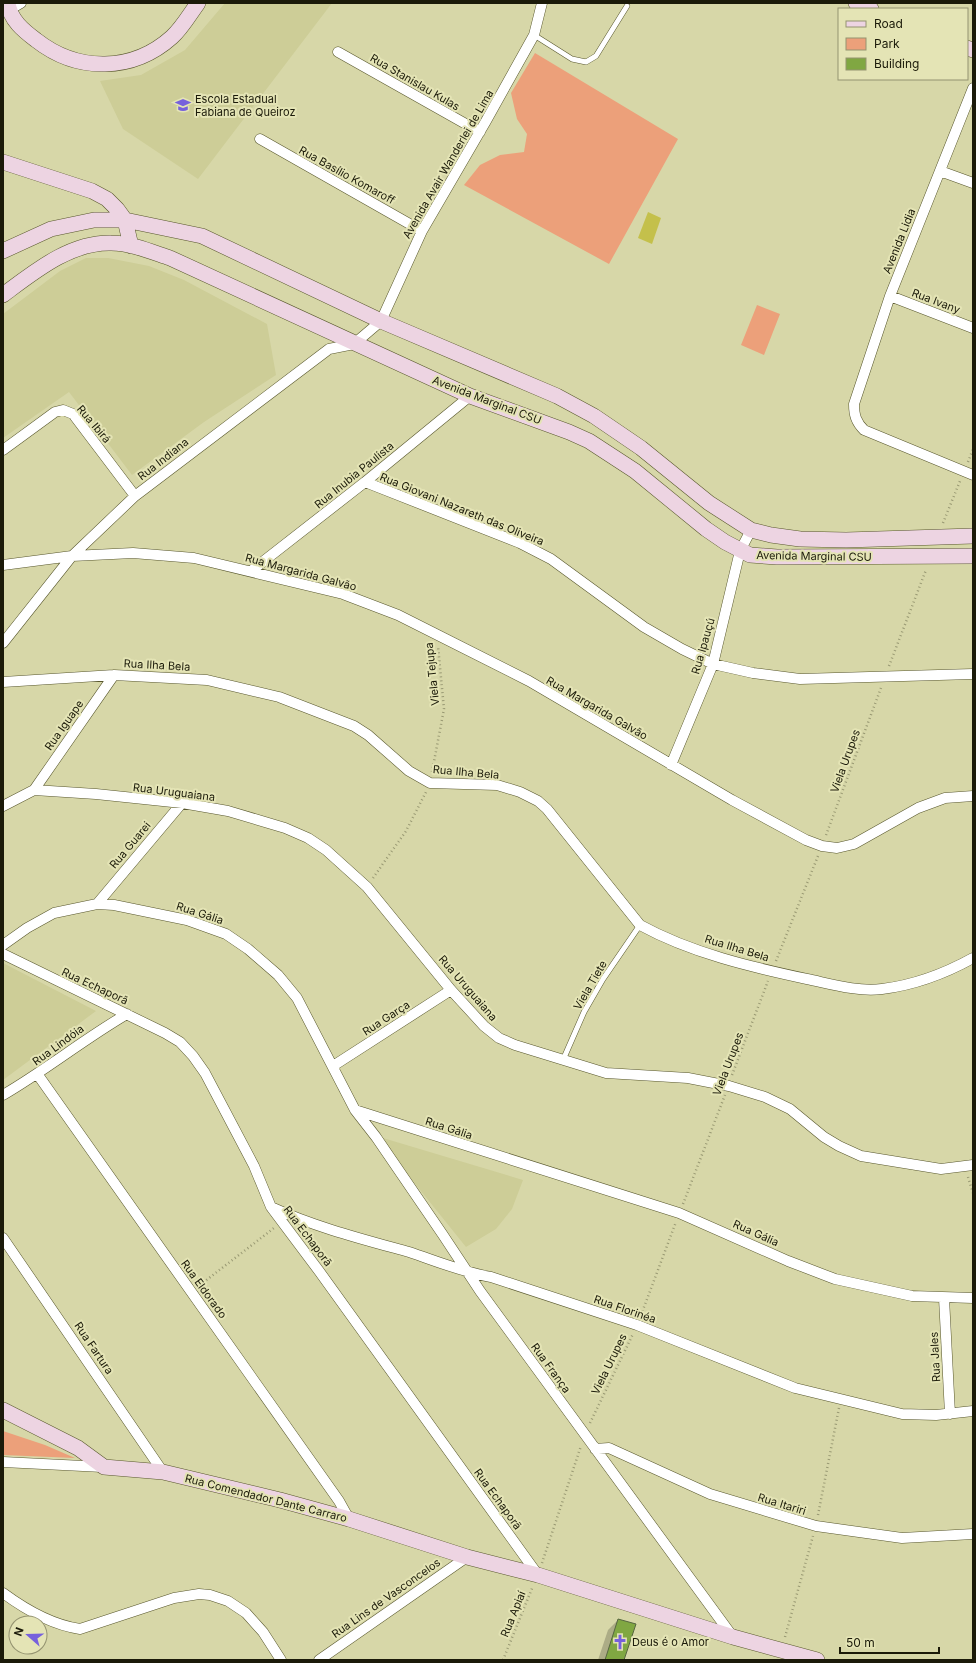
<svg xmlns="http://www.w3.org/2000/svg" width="976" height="1663" viewBox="0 0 976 1663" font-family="Inter,sans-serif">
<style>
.built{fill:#cdcd97}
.green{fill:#eca07a}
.water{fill:#c4c04b}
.shadow{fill:#0003}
.building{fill:#80a742;stroke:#566640}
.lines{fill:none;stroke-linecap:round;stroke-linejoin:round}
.lane-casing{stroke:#58572d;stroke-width:6}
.street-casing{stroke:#58572d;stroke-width:11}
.secondary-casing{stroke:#58572d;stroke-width:16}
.path{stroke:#999973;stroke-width:2.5;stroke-dasharray:1 3;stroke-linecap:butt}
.lane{stroke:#fff;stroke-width:5}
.street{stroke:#fff;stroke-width:10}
.secondary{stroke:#edd4e2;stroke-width:15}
.labels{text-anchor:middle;stroke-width:4;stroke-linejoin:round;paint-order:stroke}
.street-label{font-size:11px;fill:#1b1a09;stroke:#e4e4b5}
.poi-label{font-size:11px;fill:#1b1a09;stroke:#e4e4b5;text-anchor:start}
</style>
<rect width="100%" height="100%" fill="#d7d7a8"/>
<path class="built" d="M225,3H332L198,179L123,129L100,81L141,75L185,50Z
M86,258H108L149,266L184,280L267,324L276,375L204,422L132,475L69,392L3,438V314L60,271Z
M3,963L96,1011L3,1080Z
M383,1138L523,1180L512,1209L496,1229L466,1247L400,1165Z"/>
<path class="green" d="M535,53L678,139L609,264L464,185L480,165L500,155L524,152L527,134L517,119L511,93Z
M757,305L780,314L764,355L741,345Z
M3,1431L45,1445L75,1458L3,1455Z"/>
<path class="water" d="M648,212L661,218L652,244L638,238Z"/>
<path class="shadow" d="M618,1620L623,1660H598L608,1630Z"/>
<path class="building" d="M618,1619L636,1624L624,1660H605Z"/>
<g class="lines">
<g class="lane-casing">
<path id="lane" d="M534,35L572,59L586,62L596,56L627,6
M563,1060L584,1012L603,979L640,925"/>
</g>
<g class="street-casing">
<path id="street" d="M9,10L21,3
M338,52L480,132
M973,88L890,296L854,404C854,415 856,422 864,430L973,475
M260,139L422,231
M940,171L973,183
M890,296L973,328
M3,450L55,412L63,410L73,414L135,496
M365,482L520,543L551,559L644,627L682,649L713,664L753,673L800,679L973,674
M3,565L72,556L133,553L194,558L343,594L398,615L529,681L732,800L806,840L822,846L837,848L854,844L918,808L945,798L973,796
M251,571L365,482L470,396
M3,643L72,556L135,496L329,349L354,344L381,321L422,231L486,121L534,35L542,3
M3,682L114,675L207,680L279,697L354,726L368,735L409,771L430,783L497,785L520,792L538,801L547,809L640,925C691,953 751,967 807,979C831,984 857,992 882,989C915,985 944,974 973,958
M671,765L713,664L740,551L751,530
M34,790L114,675
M3,806L34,790L96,794L182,803L228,811L285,828L308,838L326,850L367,887L451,990L484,1026L499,1038L515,1045L606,1073L688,1078L729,1086L765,1097L790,1109L824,1137L839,1146L861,1156L941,1169L973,1165
M97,904L182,803
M3,945L27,928L54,913L97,904L114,905L187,920L226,934L248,949L278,975L297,998L355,1110L376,1137L443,1235L480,1291L733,1637
M3,954L165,1033L180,1042L193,1056L205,1073L254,1166L271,1207L319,1271L538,1575
M333,1066L451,990
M38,1075L339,1501L349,1519
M3,1095C46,1070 84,1039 127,1014
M355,1110L679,1213L788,1261L835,1279L912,1296L973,1298
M271,1207C315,1227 362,1239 409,1252C436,1261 462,1272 491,1277L637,1325L795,1388L902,1414L936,1415L973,1411
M3,1238L163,1472
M944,1298L950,1414
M595,1449L609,1448L710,1494L816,1526L902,1538L973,1534
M3,1462L103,1467
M3,1593C26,1610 52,1625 80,1629L174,1598L199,1594L210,1595L228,1601L246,1613L263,1632L281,1660
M319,1660L467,1557"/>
</g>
<g class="secondary-casing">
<path id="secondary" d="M8,3C10,20 24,31 36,40C78,73 133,72 172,37C182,28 190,14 198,3
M856,3L871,9
M967,48L973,50
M3,162L92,191L107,199L117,209L125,220L131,246
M3,251L51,229L94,220H125L202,236L381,321L557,396L594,416L641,448L709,503L751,530L771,535L800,539L846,540L973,536
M3,295C34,272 70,242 111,243C131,243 152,252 170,258L470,396L569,432L589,441L635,471L706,529L725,542L750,555L777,557L973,556
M3,1410L78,1448L104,1467L163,1472L280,1500L349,1519L467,1557L538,1575L733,1637L817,1660"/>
</g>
<path class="path" d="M968,462L973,449
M943,523L960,481
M889,666L926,570
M432,772L444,709L438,646
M826,835L881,688
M373,878L406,831L426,792
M776,961L818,856
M732,1075L768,981
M968,1177L973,1193
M683,1204L725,1095
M200,1285L274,1228
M641,1315L676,1222
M590,1423L633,1334
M818,1515L839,1408
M542,1563L581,1446
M785,1637L813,1536
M503,1660L533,1586"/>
<use href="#lane" class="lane"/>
<use href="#street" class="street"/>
<use href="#secondary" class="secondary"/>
</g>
<defs>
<g id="school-bare" transform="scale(1.2)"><path d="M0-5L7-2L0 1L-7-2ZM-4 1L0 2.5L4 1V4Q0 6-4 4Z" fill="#7761dc" stroke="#e4e4b5" stroke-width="2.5" paint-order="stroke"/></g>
<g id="church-bare" transform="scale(1.2)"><path d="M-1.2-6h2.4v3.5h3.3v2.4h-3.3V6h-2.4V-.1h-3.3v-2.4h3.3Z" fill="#7761dc" stroke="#e4e4b5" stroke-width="2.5" paint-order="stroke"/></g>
</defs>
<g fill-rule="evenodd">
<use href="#school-bare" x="183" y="105"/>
<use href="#church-bare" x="620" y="1642"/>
</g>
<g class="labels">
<g class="street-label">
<text transform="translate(415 82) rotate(30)" y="4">Rua Stanislau Kulas</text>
<text transform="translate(448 164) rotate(-60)" y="4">Avenida Avair Wanderlei de Lima</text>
<text transform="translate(347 175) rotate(29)" y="4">Rua Basílio Komaroff</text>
<text transform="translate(899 241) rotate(-68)" y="4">Avenida Lidia</text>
<text transform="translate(936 301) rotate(21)" y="4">Rua Ivany</text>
<text transform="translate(487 400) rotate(21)" y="4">Avenida Marginal CSU</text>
<text transform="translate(94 424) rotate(50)" y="4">Rua Ibirá</text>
<text transform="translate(163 459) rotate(-38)" y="4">Rua Indiana</text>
<text transform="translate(354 475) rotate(-39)" y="4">Rua Inubia Paulista</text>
<text transform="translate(462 509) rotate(22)" y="4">Rua Giovani Nazareth das Oliveira</text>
<text transform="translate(814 556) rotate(1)" y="4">Avenida Marginal CSU</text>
<text transform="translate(301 572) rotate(15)" y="4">Rua Margarida Galvão</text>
<text transform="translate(703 646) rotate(-74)" y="4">Rua Ipauçú</text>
<text transform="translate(157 665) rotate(3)" y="4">Rua Ilha Bela</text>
<text transform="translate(432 674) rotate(-96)" y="4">Viela Tejupa</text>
<text transform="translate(597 708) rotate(30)" y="4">Rua Margarida Galvão</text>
<text transform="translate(64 725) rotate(-55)" y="4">Rua Iguape</text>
<text transform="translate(845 761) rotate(-70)" y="4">Viela Urupes</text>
<text transform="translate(466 772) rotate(5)" y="4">Rua Ilha Bela</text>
<text transform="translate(174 792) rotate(7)" y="4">Rua Uruguaiana</text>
<text transform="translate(130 845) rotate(-50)" y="4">Rua Guarei</text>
<text transform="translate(200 913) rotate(18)" y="4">Rua Gália</text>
<text transform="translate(737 948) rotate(17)" y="4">Rua Ilha Bela</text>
<text transform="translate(590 985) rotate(-60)" y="4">Viela Tiete</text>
<text transform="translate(95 986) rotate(25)" y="4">Rua Echaporã</text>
<text transform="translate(468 988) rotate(49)" y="4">Rua Uruguaiana</text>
<text transform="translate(386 1018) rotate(-33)" y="4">Rua Garça</text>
<text transform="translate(58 1045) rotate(-36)" y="4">Rua Lindóia</text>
<text transform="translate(728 1064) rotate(-69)" y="4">Viela Urupes</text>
<text transform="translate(449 1128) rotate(18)" y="4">Rua Gália</text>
<text transform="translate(756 1233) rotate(24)" y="4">Rua Gália</text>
<text transform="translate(308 1236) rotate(53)" y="4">Rua Echaporã</text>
<text transform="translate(204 1289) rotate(54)" y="4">Rua Eldorado</text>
<text transform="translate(625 1309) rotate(19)" y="4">Rua Florinéa</text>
<text transform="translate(94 1348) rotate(56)" y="4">Rua Fartura</text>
<text transform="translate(935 1357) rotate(-93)" y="4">Rua Jales</text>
<text transform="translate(609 1364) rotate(-64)" y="4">Viela Urupes</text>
<text transform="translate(551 1368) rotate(54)" y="4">Rua França</text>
<text transform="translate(266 1498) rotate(14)" y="4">Rua Comendador Dante Carraro</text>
<text transform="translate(498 1499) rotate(54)" y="4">Rua Echaporã</text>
<text transform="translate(782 1504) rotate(17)" y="4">Rua Itariri</text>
<text transform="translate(386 1598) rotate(-35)" y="4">Rua Lins de Vasconcelos</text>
<text transform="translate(513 1614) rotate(-68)" y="4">Rua Apiaí</text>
</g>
<g class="poi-label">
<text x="195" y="103">Escola Estadual<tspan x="195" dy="13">Fabiana de Queiroz</tspan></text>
<text x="632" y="1646">Deus é o Amor</text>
</g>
</g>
<rect width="976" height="1663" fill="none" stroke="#1b1a09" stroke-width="8"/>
<rect x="838" y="8" width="130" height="72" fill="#e4e4b5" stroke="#949370"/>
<rect x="846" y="21" width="20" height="6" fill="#edd4e2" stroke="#949370"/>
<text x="874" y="28" font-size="12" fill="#1b1a09">Road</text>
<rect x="846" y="38" width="20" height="12" fill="#eca07a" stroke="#949370"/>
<text x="874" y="48" font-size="12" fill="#1b1a09">Park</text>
<rect x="846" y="58" width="20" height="12" fill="#80a742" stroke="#949370"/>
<text x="874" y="68" font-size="12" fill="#1b1a09">Building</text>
<g transform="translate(28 1635) rotate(290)"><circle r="19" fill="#e4e4b5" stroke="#949370"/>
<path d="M0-3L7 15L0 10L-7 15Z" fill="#7761dc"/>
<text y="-6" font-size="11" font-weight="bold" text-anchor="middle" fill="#1b1a09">N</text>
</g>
<path d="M840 1647v6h99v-6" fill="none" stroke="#1b1a09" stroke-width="2"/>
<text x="846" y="1647" font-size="12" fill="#1b1a09" stroke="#e4e4b5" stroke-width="3" paint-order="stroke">50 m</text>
</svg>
